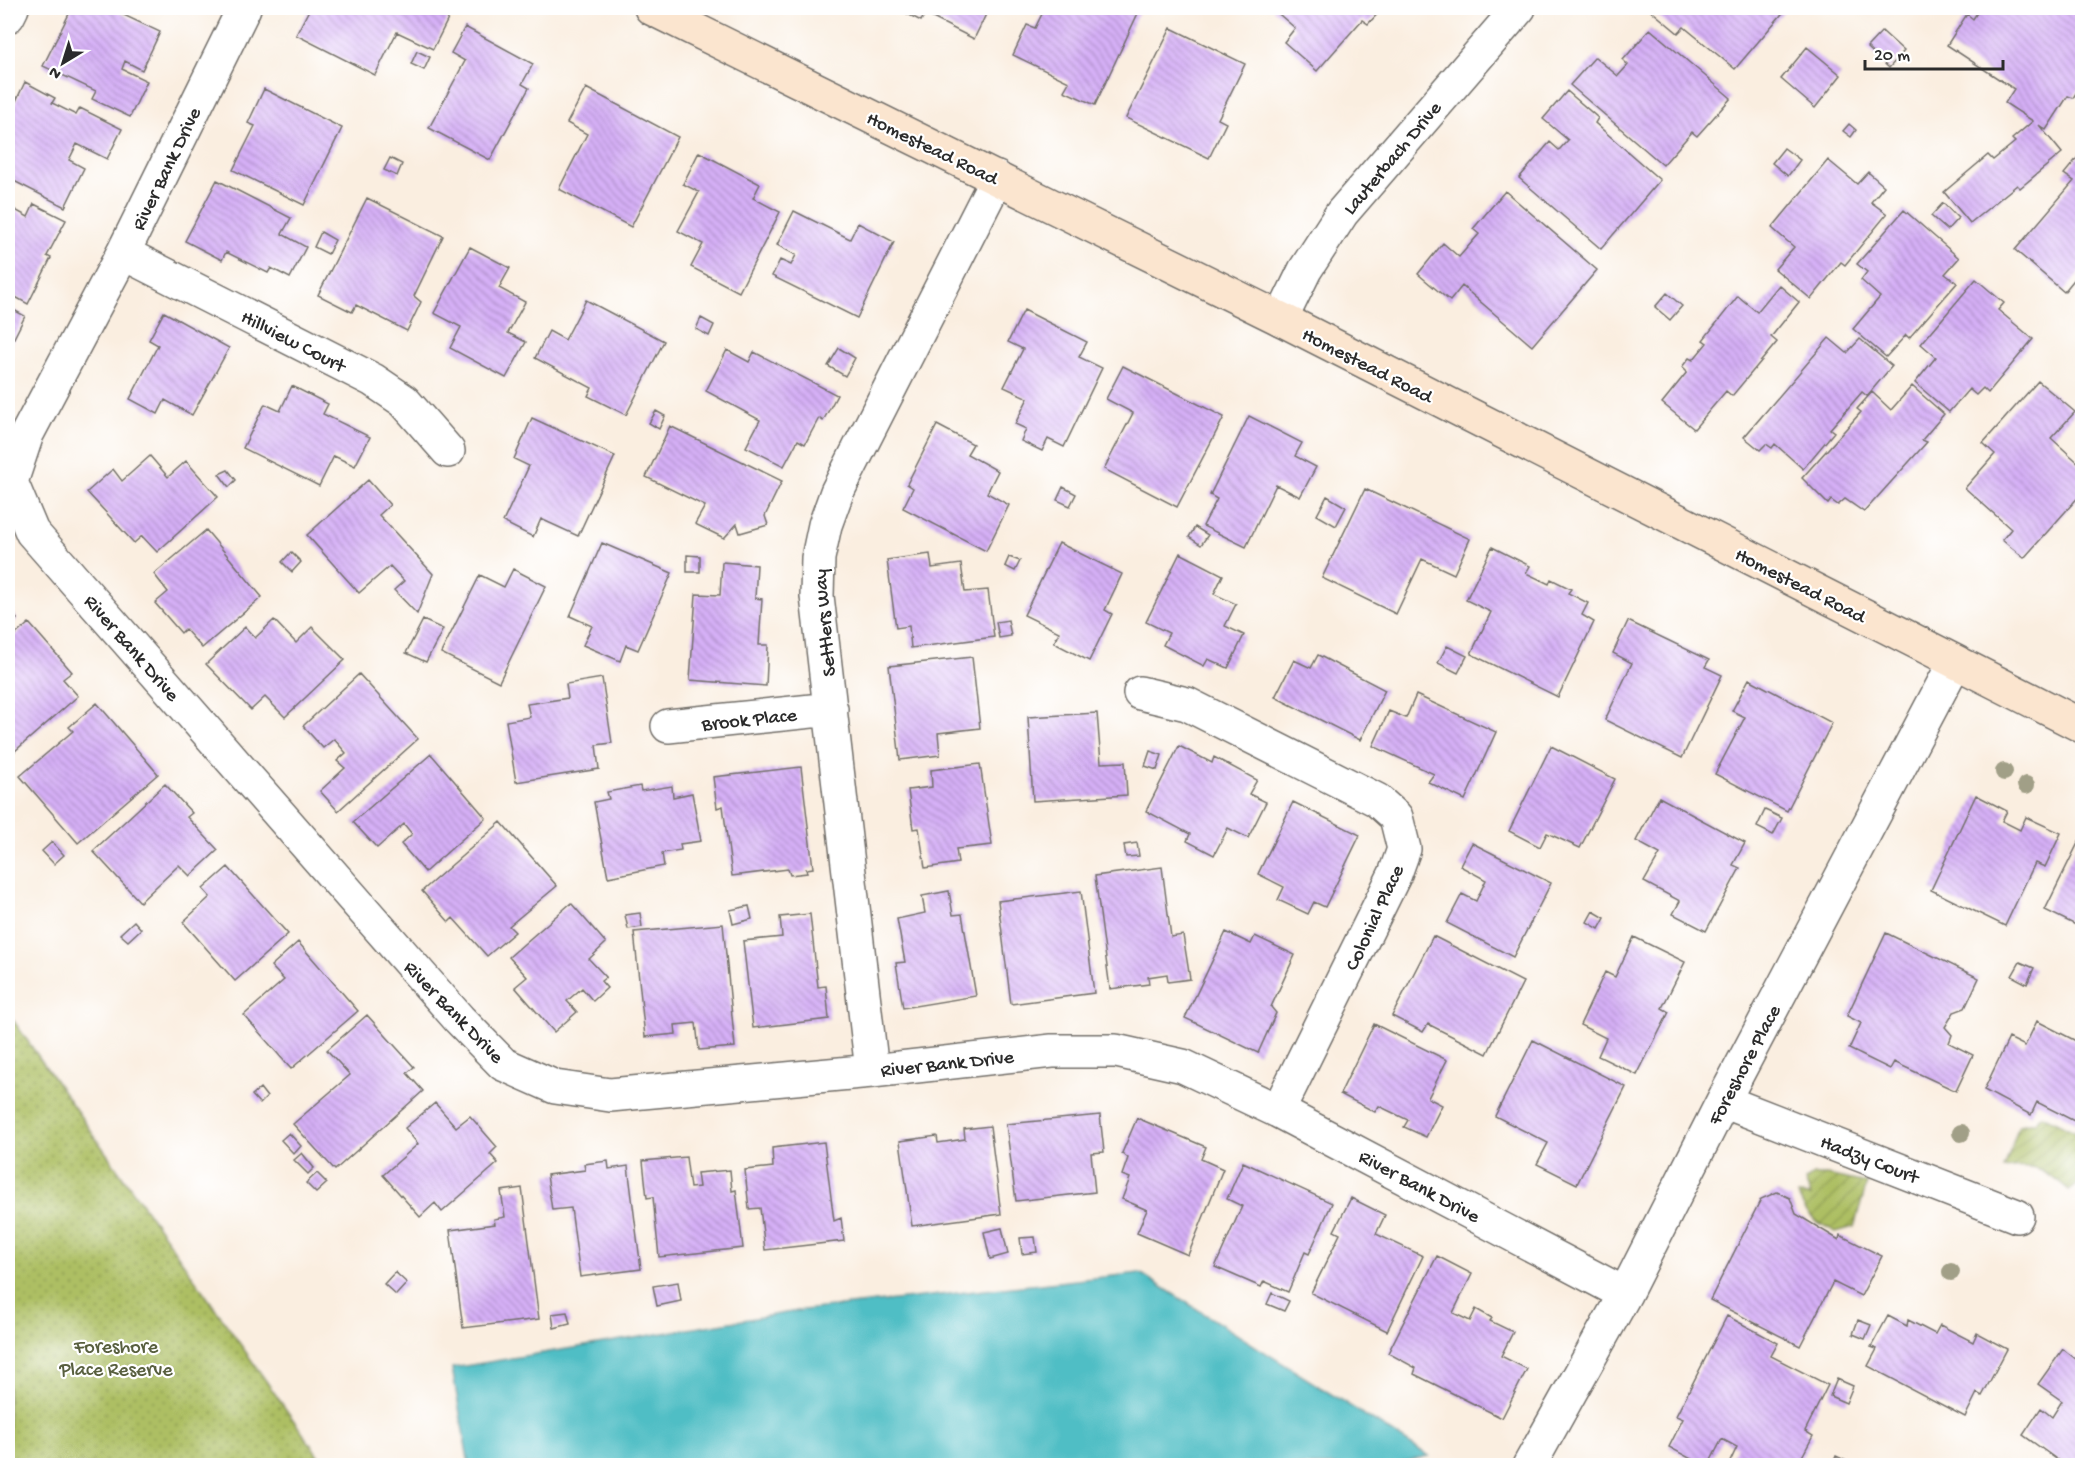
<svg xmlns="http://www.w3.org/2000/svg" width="2090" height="1473" viewBox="0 0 2090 1473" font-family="'Gochi Hand',sans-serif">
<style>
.grass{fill:url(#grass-dots);stroke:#6c7547;stroke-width:1.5}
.garden{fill:url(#garden-furrows);stroke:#6c7547;stroke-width:1.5}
.water{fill:#50bec5;stroke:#3e7478;stroke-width:1.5}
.building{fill:url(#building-back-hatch)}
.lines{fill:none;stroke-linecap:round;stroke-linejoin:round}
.street-casing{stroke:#736f6a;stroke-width:36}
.secondary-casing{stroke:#736f6a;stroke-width:36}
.street{stroke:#fff;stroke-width:33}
.secondary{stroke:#fbe5cf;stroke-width:33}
.tree{fill:#a19f87}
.labels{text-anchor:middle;stroke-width:4.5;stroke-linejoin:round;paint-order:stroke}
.street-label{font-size:20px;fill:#2b2b2b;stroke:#fff}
.park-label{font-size:20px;fill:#585f3f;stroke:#fff}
</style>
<defs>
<pattern id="grass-dots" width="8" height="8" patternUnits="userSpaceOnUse" patternTransform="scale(1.5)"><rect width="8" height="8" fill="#adbf63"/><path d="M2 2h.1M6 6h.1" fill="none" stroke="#8d9b52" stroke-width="1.8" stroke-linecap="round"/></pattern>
<pattern id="garden-furrows" width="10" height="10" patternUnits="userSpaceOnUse" patternTransform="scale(1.5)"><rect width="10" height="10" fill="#adbf63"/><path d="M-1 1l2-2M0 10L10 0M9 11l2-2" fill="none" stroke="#8d9b52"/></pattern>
<pattern id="building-back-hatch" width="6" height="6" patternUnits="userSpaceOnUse" patternTransform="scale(1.5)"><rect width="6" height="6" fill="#d6b0f7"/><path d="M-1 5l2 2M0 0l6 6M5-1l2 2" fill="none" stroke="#ae8fc8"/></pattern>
</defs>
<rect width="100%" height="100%" fill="#fff"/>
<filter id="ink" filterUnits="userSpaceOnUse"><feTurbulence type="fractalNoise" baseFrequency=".0167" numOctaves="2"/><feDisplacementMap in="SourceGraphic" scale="12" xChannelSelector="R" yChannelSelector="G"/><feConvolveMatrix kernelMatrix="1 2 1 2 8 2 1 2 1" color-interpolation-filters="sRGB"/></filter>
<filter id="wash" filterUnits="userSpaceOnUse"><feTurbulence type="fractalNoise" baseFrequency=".008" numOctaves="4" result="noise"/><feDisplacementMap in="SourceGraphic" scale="24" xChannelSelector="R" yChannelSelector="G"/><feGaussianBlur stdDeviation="1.35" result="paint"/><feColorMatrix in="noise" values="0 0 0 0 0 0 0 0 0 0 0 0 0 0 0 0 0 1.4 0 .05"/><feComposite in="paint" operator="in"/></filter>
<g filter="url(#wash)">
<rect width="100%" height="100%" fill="#faeee0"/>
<path class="grass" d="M8,1013L325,1465H8Z"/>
<path class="garden" d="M2042,1115L2082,1135V1181L2069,1191C2045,1170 2037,1164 2004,1169L2019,1125L2035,1122Z
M1813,1175H1827L1867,1183L1854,1227L1836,1232C1815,1221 1807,1218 1798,1195L1811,1196L1805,1181Z"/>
<path class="water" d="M1140,1273L1429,1456L1387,1466L469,1465L452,1368L804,1310Z"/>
<g id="blocks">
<path class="building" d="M72,8H109L160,32L142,70L125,61L122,69L147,81L130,117L92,99L96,91L43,66Z
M310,8H430L449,17L433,49L397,32L375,75L296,35Z
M896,8H984L988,10L974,39L925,14L921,21Z
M1045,8H1133L1139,11L1095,105L1064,91L1069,82L1013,55L1027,25L1035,28Z
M1274,8H1383L1368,24L1362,20L1317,71L1284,42L1295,28L1273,9Z
M1648,8H1787L1735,69L1684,27L1678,33Z
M1980,8H2067L2082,17V84L2073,98L2068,96L2046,130L2039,125L2062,153L2020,188L2017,185L1970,223L1944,192L1988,155L1993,160L2015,142L2012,139L2033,121L2005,103L2014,89L1947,45L1967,14L1973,19Z
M465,27L533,64L522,84L529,88L490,160L429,128L465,61L451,53Z
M1171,28L1245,64L1218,119L1226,123L1209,158L1126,118Z
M1650,29L1731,98L1697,136L1692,132L1663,165L1570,85L1595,57L1618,76L1628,65L1623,60Z
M1882,31L1904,51L1889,68L1867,47Z
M1807,47L1841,75L1815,108L1781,79Z
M417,51L430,57L424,70L411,64Z
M25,82L55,98L52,103L76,115L80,108L122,129L107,159L77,144L69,160L84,168L65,207L8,178V118Z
M586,88L678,137L631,227L559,189L587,134L567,123Z
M264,89L342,128L304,205L233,170L255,126L248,123Z
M1567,91L1598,118L1595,123L1660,180L1601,249L1519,178L1550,142L1559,150L1568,140L1543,119Z
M1849,124L1856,130L1851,137L1843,131Z
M1784,148L1800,160L1788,176L1772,163Z
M699,152L760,184L753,198L780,212L739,292L691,267L703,244L678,231L699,192L683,184Z
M2082,152V270L2064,292L2015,250L2074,181L2064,174Z
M390,158L402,164L397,176L384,170Z
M1828,160L1857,184L1868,172L1884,186L1871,202L1887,214L1845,265L1841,262L1811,299L1775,269L1794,247L1772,228Z
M217,180L291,218L282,234L306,247L290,278L271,268L268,273L226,252L222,260L185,241Z
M1505,191L1597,270L1532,346L1462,286L1450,301L1418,274L1443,243L1459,257L1479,234L1473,229Z
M367,198L443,236L414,296L421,302L407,331L356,305L352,312L318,295Z
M1943,203L1958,218L1947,230L1931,216Z
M34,204L66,220L47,256L51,258L28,304L8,293V206L28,217Z
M1904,210L1959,258L1945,274L1957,283L1909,338L1906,335L1886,357L1853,329L1880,297L1861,280L1867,272L1857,264Z
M794,211L850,239L858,223L894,242L857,318L772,276L780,260L791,265L796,255L777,245Z
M321,232L335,240L328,254L314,247Z
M470,247L510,268L499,288L525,302L508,333L526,342L506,378L450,348L461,327L434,313Z
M1976,279L2004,303L1998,310L2033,339L1988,393L1983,388L1976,395L1969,389L1949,412L1915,383L1936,357L1921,344Z
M1779,285L1799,302L1771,337L1777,342L1732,396L1726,391L1694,429L1662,403L1687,372L1682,367L1689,358L1693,360L1707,343L1703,340L1738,296L1757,312Z
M1667,293L1682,306L1670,320L1655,307Z
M586,300L664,341L626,415L588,396L592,388L535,358L549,331L565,340Z
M8,307L25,316L8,350Z
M1024,310L1087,342L1079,357L1102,368L1064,447L1048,439L1042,451L1021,441L1026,429L1015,424L1028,398L1004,387L1023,349L1008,342Z
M164,312L229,348L192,415L165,400L158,414L130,399L158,345L149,340Z
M701,318L714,325L709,336L696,329Z
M1829,338L1847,353L1860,339L1892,366L1867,396L1862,392L1830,429L1834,432L1803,469L1775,444L1772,448L1766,444L1760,450L1744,437Z
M839,348L855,358L845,376L828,366Z
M727,350L749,362L754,352L837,395L823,421L819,418L805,444L798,440L784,466L746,447L760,420L706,391Z
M1123,366L1224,417L1177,507L1104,469L1133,413L1106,399Z
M2038,381L2075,412L2051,438L2082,466V493L2024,558L2002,540L2011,529L1965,488L1995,454L1983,443Z
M292,386L328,404L323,414L370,437L355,466L334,456L319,486L243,448L265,404L280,411Z
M1912,386L1944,414L1922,440L1927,442L1864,512L1845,499L1838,505L1831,500L1828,504L1802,478L1861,412L1857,409L1872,392L1891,410Z
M656,411L665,416L659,429L649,423Z
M1249,416L1302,443L1295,456L1316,467L1300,497L1276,485L1246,547L1203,526L1217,499L1210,495Z
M532,418L615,456L578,536L541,519L533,537L503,522L529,466L514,459Z
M937,425L973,444L967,454L998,471L987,493L1009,505L986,551L903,508L913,488L907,484Z
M670,426L782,481L765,516L768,525L740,533L737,524L724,538L695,524L705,506L646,477Z
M150,456L168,477L186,461L218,497L157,552L142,536L134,543L87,492L113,469L122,481Z
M228,470L236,480L229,487L219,474Z
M368,480L390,505L379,515L433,574L417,614L394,590L404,581L390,566L359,593L307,535Z
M1063,487L1076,494L1070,506L1057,500Z
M1365,489L1470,539L1454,574L1422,559L1396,614L1322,578Z
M1327,496L1346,507L1336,526L1317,515Z
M1195,527L1208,535L1201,545L1189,537Z
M206,530L262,597L202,648L185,629L181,633L155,603L168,592L154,574Z
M602,543L672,573L638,650L626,645L620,661L583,645L592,626L570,616Z
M1059,543L1122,574L1105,610L1112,614L1089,661L1054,643L1059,632L1024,615Z
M1492,547L1530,566L1526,573L1549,584L1551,579L1571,589L1568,593L1588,603L1582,615L1594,622L1558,697L1471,654L1491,612L1466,600Z
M291,552L301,562L292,572L282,562Z
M1180,553L1223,575L1214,594L1236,604L1225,626L1244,635L1228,668L1208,659L1204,666L1163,645L1169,633L1146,622Z
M930,554L932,568L961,564L965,592L988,590L994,637L911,648L909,626L896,628L887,560Z
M687,555L700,556V572H687Z
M1009,557L1020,561L1015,571L1005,566Z
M722,562L757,565L755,598L762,599L759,645H768L766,686L690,680L696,594L720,595Z
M513,569L546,586L499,682L441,653L480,575L504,587Z
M8,608L17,619L8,628Z
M274,620L296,643L312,627L345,660L285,717L265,697L251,710L206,664L245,627L255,638Z
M423,620L443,629L426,662L406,653Z
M1008,620L1011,636L999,638L996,622Z
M1628,621L1709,660L1705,667L1722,675L1682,758L1605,720L1632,663L1613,653Z
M29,623L72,672L63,679L78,696L8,757V641Z
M1447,646L1467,656L1458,673L1438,663Z
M1318,655L1385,690L1360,740L1275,697L1294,660L1311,668Z
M972,657L980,728L938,733L940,755L900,760L889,666Z
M359,674L418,739L338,811L320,791L345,768L337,761L346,753L334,739L323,748L303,726Z
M602,678L612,743L596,745L599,769L516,782L506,721L530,717L527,704L568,698L566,684Z
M1749,679L1832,723L1787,811L1715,774L1745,717L1732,711Z
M1416,695L1496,732L1465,800L1428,782L1434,774L1373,746L1389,711L1406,718Z
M97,703L158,774L78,843L20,776L73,731L69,727Z
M1097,713L1101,763L1125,762L1127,795L1033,801L1028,717Z
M1179,746L1212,763L1214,757L1257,780L1249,794L1266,802L1248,838L1228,828L1214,855L1187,841L1190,834L1146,811Z
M1551,746L1615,779L1580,848L1547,833L1540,847L1509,831Z
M1150,751L1162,755L1157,770L1145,766Z
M431,754L486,818L425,872L401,844L412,834L404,824L377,848L353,822Z
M980,764L992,845L956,849L958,863L925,868L919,828L913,829L908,790L932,787L931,770Z
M801,767L813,868L806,869L807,873L790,875L788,869L732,876L723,806L717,808L713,777Z
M165,784L192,813L187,817L218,850L190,876L179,865L140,902L93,851Z
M640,786L641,791L672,786L673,797L692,793L701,841L680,844L681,850L662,853L664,866L608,877L594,802L609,799L607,792Z
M1976,795L2007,811L2002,821L2020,830L2026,817L2061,833L2045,867L2035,863L2005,926L1931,890Z
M1659,797L1745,843L1733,865L1740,868L1706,931L1673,914L1680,901L1644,882L1660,854L1636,841Z
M1293,802L1360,835L1325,907L1314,902L1308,914L1278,900L1284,887L1258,874Z
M1765,810L1782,818L1773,835L1757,827Z
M501,822L557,886L509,926L515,932L487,956L453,918L449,922L422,891Z
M2080,839L2082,840V928L2045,910Z
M52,842L64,855L54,864L42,851Z
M1137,843L1139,856L1126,857L1124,845Z
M1472,843L1551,883L1513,957L1447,923L1462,894L1476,901L1486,880L1460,866Z
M228,867L288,934L235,981L183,922L210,897L203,889Z
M1162,867L1171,937L1183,935L1190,979L1168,982L1167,974L1148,977L1149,984L1110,989L1095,876Z
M949,891L953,915L962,914L976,996L903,1008L896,963L905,962L897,919L925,913L922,896Z
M1081,891L1094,993L1011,1004L998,901Z
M571,903L606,943L589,959L606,977L601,981L607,988L593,1001L582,988L567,1001L577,1012L554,1032L515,987L527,977L509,957Z
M749,906L752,919L733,924L730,910Z
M1593,911L1605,918L1599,929L1587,922Z
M640,913L642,927L628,929L625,915Z
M810,914L818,987L826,986L829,1019L753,1028L743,941L782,937L780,917Z
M134,921L141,929L128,941L120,934Z
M723,924L735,1047L699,1050L696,1023L675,1025L676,1034L645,1037L634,932Z
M1226,932L1251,944L1255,936L1295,955L1271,1007L1276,1013L1258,1053L1185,1018Z
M1886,933L1979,978L1965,1008L1954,1012L1945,1027L1952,1035L1949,1043L1973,1055L1956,1091L1894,1062L1890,1069L1849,1049L1861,1023L1847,1016Z
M1433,936L1523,982L1487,1054L1428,1024L1423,1032L1392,1016Z
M1634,937L1685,962L1662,1008L1669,1012L1637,1075L1598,1056L1606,1038L1580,1025L1605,972L1615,977Z
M298,942L358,1011L291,1069L244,1015L284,980L271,966Z
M2020,962L2034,968L2027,984L2012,976Z
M367,1015L414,1067L407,1073L423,1091L335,1170L293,1124L350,1075L327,1050Z
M2037,1021L2082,1044V1125L2037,1102L2031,1115L1984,1090L2009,1038L2025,1046Z
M1374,1024L1447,1060L1428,1098L1442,1105L1426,1137L1404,1127L1408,1120L1379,1106L1375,1112L1340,1094Z
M1533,1040L1626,1087L1577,1184L1537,1164L1548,1143L1495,1116Z
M260,1088L267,1097L260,1104L252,1095Z
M435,1103L456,1127L470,1116L497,1147L490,1154L498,1163L442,1212L435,1203L420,1217L383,1175L418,1144L405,1128Z
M1100,1115L1104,1152L1091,1153L1095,1192L1016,1201L1006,1124Z
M1137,1118L1206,1147L1201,1159L1223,1169L1188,1255L1137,1233L1147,1210L1122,1199L1130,1178L1122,1175L1128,1158L1122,1153Z
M990,1126L1001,1214L912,1226L900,1141L937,1136L938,1143L965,1139L964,1129Z
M289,1133L301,1146L294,1154L281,1140Z
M824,1142L834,1221L841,1218L844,1241L765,1250L760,1208L749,1209L745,1170L773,1167L772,1148Z
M302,1153L314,1168L308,1174L294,1160Z
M686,1157L690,1188L699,1187L697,1173L730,1170L732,1191L736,1190L743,1248L659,1257L653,1197L647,1198L643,1161Z
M608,1161L609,1169L628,1166L641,1269L580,1277L571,1208L552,1210L547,1175L585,1170L584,1164Z
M1243,1162L1332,1203L1309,1254L1305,1252L1288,1292L1264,1281L1261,1287L1215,1267L1242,1206L1227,1199Z
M317,1173L327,1183L316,1193L306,1183Z
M522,1188L539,1319L463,1328L450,1230L495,1224L494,1219L505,1217L501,1191Z
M1777,1192L1790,1198L1796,1214L1839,1240L1840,1235L1882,1256L1861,1296L1833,1282L1800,1346L1710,1300L1761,1199Z
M1351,1198L1385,1215L1376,1234L1423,1256L1387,1331L1311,1293L1340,1234L1334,1231Z
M1002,1228L1008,1254L990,1259L984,1232Z
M1035,1237L1037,1252L1022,1254L1020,1238Z
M1437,1256L1472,1274L1453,1313L1470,1321L1476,1309L1492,1318L1490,1321L1513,1332L1501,1356L1527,1369L1502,1418L1414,1374L1416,1368L1388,1353Z
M395,1272L407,1283L396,1295L384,1284Z
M678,1282L681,1301L657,1306L653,1286Z
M1272,1293L1289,1301L1284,1311L1267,1304Z
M567,1312L570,1324L554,1328L552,1314Z
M1727,1316L1778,1343L1771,1356L1828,1385L1805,1431L1813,1436L1797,1466H1728L1737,1447L1722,1439L1708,1466H1704L1669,1447L1683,1419L1676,1416Z
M1888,1316L1907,1326L1908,1320L1935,1334L1940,1325L1973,1342L1977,1333L2007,1349L1982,1396L1977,1393L1965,1417L1868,1366L1877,1349L1871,1347Z
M1858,1320L1871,1325L1865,1339L1853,1334Z
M2063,1349L2082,1364V1466H2066L2023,1435L2041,1408L2052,1417L2062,1401L2038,1384Z
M1837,1379L1853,1386L1846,1403L1830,1396Z
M1836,1456L1857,1466H1832Z"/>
</g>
</g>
<g filter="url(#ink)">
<use href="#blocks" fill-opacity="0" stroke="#736f6a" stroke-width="1.5"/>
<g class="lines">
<g class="street-casing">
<path id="street" d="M244,8L123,253L27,434L11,482L32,532L459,1019L503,1064L555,1087L610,1095L872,1071L1052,1051H1116L1183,1066L1278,1111L1625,1294
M8,16L12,8
M123,253L373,380L404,401L448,451
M1281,319L1305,270L1342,213L1519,8
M1140,693L1187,704L1377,800L1396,817L1404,849L1395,874L1278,1111
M668,726L831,709
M872,1071L817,596L818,558L825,525L837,492L997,178
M1723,1101L2017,1216
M1529,1466L1625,1294L1723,1101L1955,662"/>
</g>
<g class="secondary-casing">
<path id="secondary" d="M651,8L1281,319L2082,726"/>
</g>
<use href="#street" class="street"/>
<use href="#secondary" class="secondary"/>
</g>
<g class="tree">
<circle cx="2004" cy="772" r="9"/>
<circle cx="2026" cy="785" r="9"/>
<circle cx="1961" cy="1133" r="9"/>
<circle cx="1951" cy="1272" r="9"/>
</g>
</g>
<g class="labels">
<g class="street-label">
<text transform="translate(933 147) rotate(26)" y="7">Homestead Road</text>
<text transform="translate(1391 157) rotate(-50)" y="7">Lauterbach Drive</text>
<text transform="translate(165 168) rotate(-64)" y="7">River Bank Drive</text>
<text transform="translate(294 340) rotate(27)" y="7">Hillview Court</text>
<text transform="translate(1368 364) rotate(27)" y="7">Homestead Road</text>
<text transform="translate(1801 584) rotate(27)" y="7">Homestead Road</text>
<text transform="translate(823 623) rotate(-95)" y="7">Settlers Way</text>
<text transform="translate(133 647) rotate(49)" y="7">River Bank Drive</text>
<text transform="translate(749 718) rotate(-6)" y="7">Brook Place</text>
<text transform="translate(1373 917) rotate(-65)" y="7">Colonial Place</text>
<text transform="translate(455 1011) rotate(46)" y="7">River Bank Drive</text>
<text transform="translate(947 1062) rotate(-6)" y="7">River Bank Drive</text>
<text transform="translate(1743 1064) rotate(-62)" y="7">Foreshore Place</text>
<text transform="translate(1870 1158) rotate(21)" y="7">Hadzy Court</text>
<text transform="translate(1420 1185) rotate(28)" y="7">River Bank Drive</text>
</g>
<g class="park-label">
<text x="116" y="1352">Foreshore<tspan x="116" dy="23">Place Reserve</tspan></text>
</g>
</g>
<rect width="2090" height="1473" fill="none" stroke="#fff" stroke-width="30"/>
<g transform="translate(63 63) rotate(218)" stroke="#ffffff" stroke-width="4.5" paint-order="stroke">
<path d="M0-4.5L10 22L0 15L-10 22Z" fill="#2b2b2b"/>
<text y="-9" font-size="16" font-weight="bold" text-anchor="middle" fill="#2b2b2b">N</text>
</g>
<path d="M1865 60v9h138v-9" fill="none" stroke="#2b2b2b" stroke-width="3"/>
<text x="1874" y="60" font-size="18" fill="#2b2b2b" stroke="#ffffff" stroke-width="4.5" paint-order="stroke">20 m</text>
</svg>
